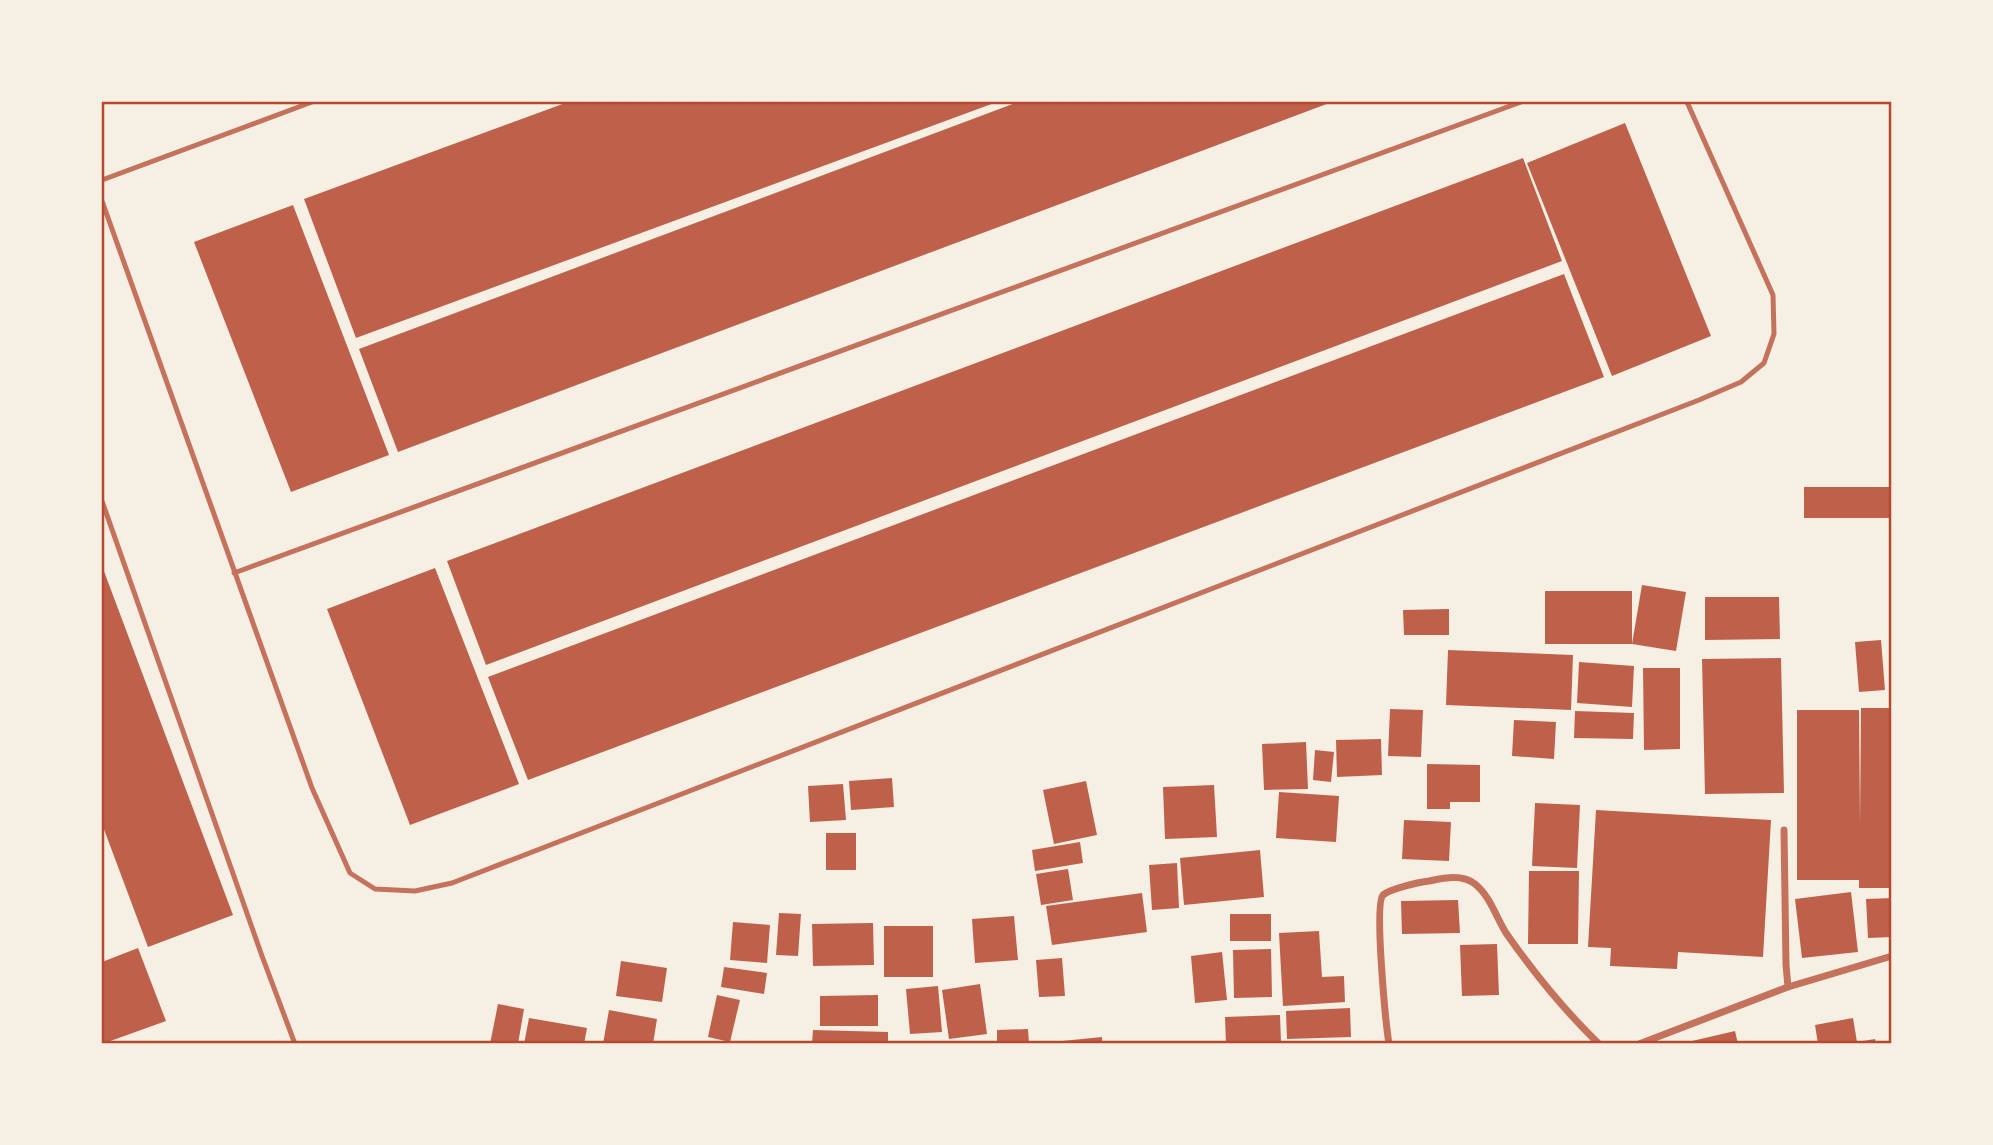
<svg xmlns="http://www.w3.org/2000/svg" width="1993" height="1145" viewBox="0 0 1993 1145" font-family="Roboto,sans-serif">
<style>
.building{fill:#bf614a}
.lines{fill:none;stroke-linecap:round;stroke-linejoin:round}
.service{stroke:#c5725c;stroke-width:5}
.minor{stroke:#c5725c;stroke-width:7}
.neatline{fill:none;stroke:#b5482f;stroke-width:2.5}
</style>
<rect width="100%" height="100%" fill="#f6efe4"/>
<path class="building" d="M568,102H997L356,338L304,199Z
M1018,102H1332L398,452L359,349Z
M1625,123L1711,336L1612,376L1527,163Z
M1523,158L1562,261L486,665L447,561Z
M293,205L389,455L291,492L194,242Z
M1564,274L1604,377L528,780L488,677Z
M1804,487H1892V518H1804Z
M102,566L233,915L148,947L102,824Z
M435,568L519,784L410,825L327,609Z
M1642,585L1686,592L1676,651L1632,644Z
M1545,591H1632V644H1545Z
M1705,597H1779L1780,639L1705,640Z
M1449,609V635H1404L1403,610Z
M1881,640L1885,690L1859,692L1855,642Z
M1448,650L1573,655L1571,710L1446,705Z
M1781,658L1784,793L1705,794L1702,659Z
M1579,662L1634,666L1632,707L1577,703Z
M1643,668H1680V749L1644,750Z
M1861,708H1892V888H1859V880H1797V710H1859L1860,823Z
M1390,709L1423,710L1421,757L1388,756Z
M1575,711L1634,713L1633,739L1574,738Z
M1514,720L1556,722L1554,759L1512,756Z
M1381,739L1382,775L1337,777L1336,740Z
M1306,742L1308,789L1264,790L1262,744Z
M1315,750L1334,752L1331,782L1313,780Z
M1427,764L1480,765V802H1450V809H1427Z
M892,778L894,807L851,810L849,781Z
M1086,781L1097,835L1054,844L1043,790Z
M843,784L846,820L810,822L808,786Z
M1214,785L1217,837L1165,839L1163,787Z
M1279,792L1339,796L1336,842L1276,838Z
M1535,803L1580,805L1577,868L1532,866Z
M1596,810L1771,820L1763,957L1678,952L1677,969L1610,966L1611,948L1588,947Z
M1404,820L1451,822L1449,861L1402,859Z
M826,833H856V870H826Z
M1080,842L1083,863L1035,871L1032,850Z
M1260,850L1264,897L1184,905L1180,858Z
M1177,863L1179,908L1152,910L1149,865Z
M1068,869L1073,900L1041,905L1036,874Z
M1529,871H1579L1578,944H1528Z
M1851,892L1858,952L1802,958L1795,899Z
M1142,893L1147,932L1052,945L1046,906Z
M1892,898V937L1868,938L1866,899Z
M1458,900L1460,933L1402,934L1401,901Z
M779,913L801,914L798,956L776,955Z
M1230,914H1271V941H1230Z
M1014,916L1018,960L975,963L972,919Z
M733,922L770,925L767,963L730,960Z
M873,923L874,965L813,966L812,924Z
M884,926H933V977H884Z
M1319,931L1322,977L1344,976L1345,1002L1283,1006L1279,933Z
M1497,944L1499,995L1462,996L1460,945Z
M138,948L166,1021L102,1044V962Z
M1271,949L1272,997L1234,998L1233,950Z
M1222,952L1227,1000L1195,1003L1191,956Z
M1062,958L1065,996L1039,997L1036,960Z
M621,961L667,968L662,1002L616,996Z
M724,967L767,973L764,994L721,987Z
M980,984L987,1034L949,1039L942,990Z
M938,986L942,1032L910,1034L906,989Z
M717,995L740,1000L730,1042L708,1037Z
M878,995V1026H820V996Z
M498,1004L524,1009L518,1044H490Z
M1350,1008L1351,1037L1287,1039L1286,1011Z
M609,1010L657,1019L653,1044H603Z
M1280,1015L1281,1042L1226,1044L1225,1017Z
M529,1018L587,1028L584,1044H524Z
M1853,1018L1857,1042L1875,1039L1876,1044H1818L1815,1025Z
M1028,1029L1029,1044H997V1030Z
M813,1030L888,1032V1044H812Z
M1735,1031L1738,1044H1692V1041Z
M1102,1037V1044H1063L1062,1041Z"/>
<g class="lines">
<path class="service" d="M102,180L312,102
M102,201L312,788L350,873L375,889L415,891L452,883L1699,400L1741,382L1764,363L1774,334L1773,295L1687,102
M102,501L262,956L295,1044
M234,573L1521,102"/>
<path class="minor" d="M1784,830L1786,965L1788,987
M1389,1044C1386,1025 1374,905 1383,895C1390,889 1419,882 1429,881C1444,878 1462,874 1475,884C1490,896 1496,917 1506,933C1534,973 1564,1010 1599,1044
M1639,1044L1788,987L1892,956"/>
</g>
<rect width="1993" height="1145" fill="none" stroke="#f6efe4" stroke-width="206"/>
<rect x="103" y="103" width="1787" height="939" class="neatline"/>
</svg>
